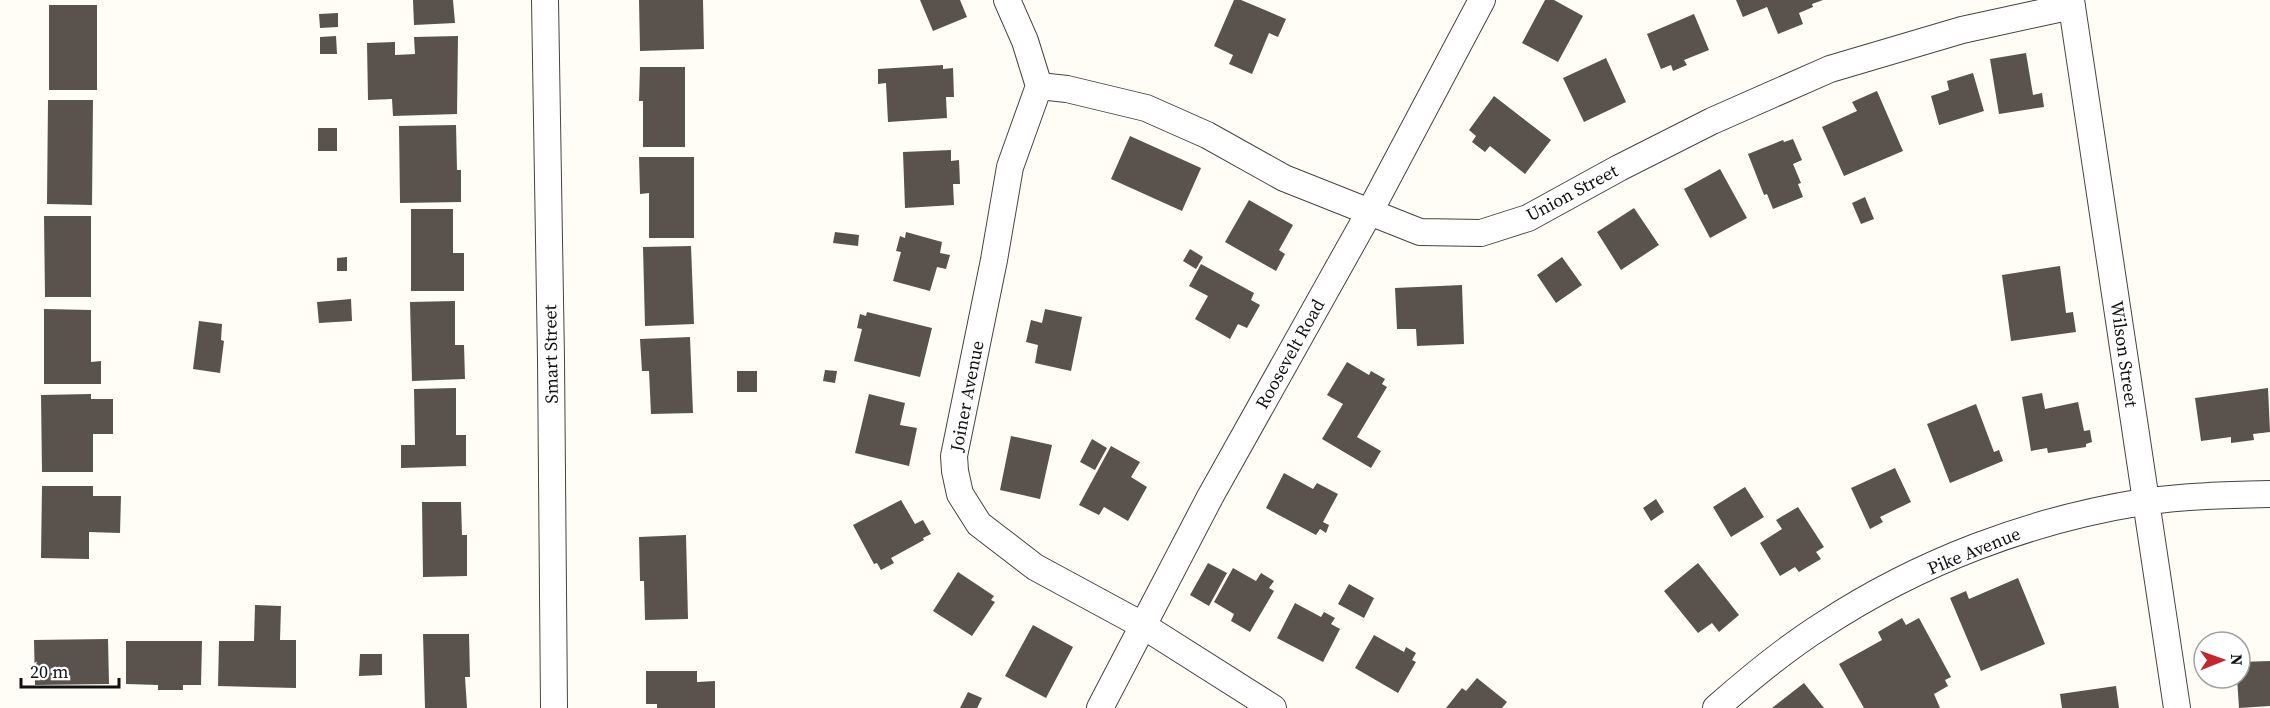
<svg xmlns="http://www.w3.org/2000/svg" width="2270" height="708" viewBox="0 0 2270 708" font-family="'Source Serif 4',serif">
<style>
.building{fill:#5a524d}
.lines{fill:none;stroke-linecap:round;stroke-linejoin:round}
.street-casing{stroke:#444;stroke-width:28}
.street{stroke:#fff;stroke-width:26}
.labels{text-anchor:middle;stroke-width:6;stroke-linejoin:round;paint-order:stroke}
.street-label{font-size:18px;fill:#111;stroke:#fff}
</style>
<rect width="100%" height="100%" fill="#fffdf5"/>
<path class="building" d="M413,0H453L455,23L414,25Z
M639,0H703L704,49L640,51Z
M920,0H960L967,17L933,31Z
M1234,0H1241L1286,19L1278,37L1269,33L1252,74L1229,64L1233,55L1214,46Z
M1545,0H1554L1583,16L1558,62L1522,43Z
M1736,0H1823L1812,4L1813,7L1799,13L1803,24L1778,34L1767,7L1743,17Z
M49,5H97V90H49Z
M338,13V27L320,28L319,14Z
M1694,14L1709,50L1684,60L1687,65L1673,71L1671,65L1661,69L1647,34Z
M336,36L337,54H320V37Z
M458,36L457,114L393,116L392,99L368,100L367,43L395,42V55L415,54L414,37Z
M2026,53L2033,95L2042,93L2044,107L1999,114L1990,59Z
M1606,58L1626,102L1584,122L1563,78Z
M943,65V69L953,68L954,97H946L947,118L888,122L886,83L878,84V69Z
M640,67H685V147H643V101H639Z
M1973,73L1984,111L1939,125L1931,96L1949,90L1947,81Z
M1877,91L1903,151L1844,176L1822,127L1857,111L1852,102Z
M1494,96L1551,140L1525,174L1490,146L1485,152L1472,142L1476,136L1469,130Z
M48,100H93L92,205L47,204Z
M456,125L457,170H461V202L400,203L399,126Z
M318,128H337V151H318Z
M1130,136L1201,168L1182,211L1111,179Z
M1793,139L1802,160L1793,164L1801,183L1798,184L1803,197L1773,209L1767,194L1764,195L1748,154L1783,140L1784,142Z
M951,150V161L959,160L960,184H953L954,205L905,208L903,152Z
M639,157H694V238H649V193L640,194Z
M1720,169L1747,218L1710,238L1684,189Z
M1865,197L1874,219L1861,224L1852,203Z
M1249,200L1293,225L1279,250L1285,254L1276,271L1225,242Z
M1634,208L1659,245L1621,270L1597,232Z
M411,209H453V253H464V291H411Z
M44,216H91V297H45Z
M835,232L859,235L858,246L833,243Z
M906,232L942,242L940,253L950,255L946,269L937,267L930,291L893,281L901,252L896,251L900,236L905,238Z
M691,246L694,324L645,326L643,247Z
M1190,249L1203,257L1196,269L1183,261Z
M347,257V271H337V258Z
M1562,257L1582,285L1556,303L1537,275Z
M1201,264L1254,293L1251,300L1260,305L1247,328L1238,324L1230,339L1195,319L1208,296L1189,286Z
M2060,266L2066,313L2073,312L2076,332L2011,341L2002,275Z
M1462,285L1464,344L1417,346L1416,329H1397L1395,288Z
M351,299L352,321L319,323L317,302Z
M455,301V345H464L465,379L412,381L410,302Z
M44,309L91,310V362L101,361V384H44Z
M1045,309L1082,317L1071,371L1035,363L1038,345L1026,342L1031,320L1042,323Z
M867,312L932,328L920,377L854,361L862,329L857,328L860,314L866,316Z
M199,321L222,324L221,340L224,341L220,373L193,369Z
M690,337L693,413L651,414L649,371H642L640,339Z
M1347,362L1369,375L1371,371L1385,379L1382,384L1387,387L1357,437L1381,451L1371,468L1322,439L1343,404L1327,395Z
M825,370L837,371L835,383L823,381Z
M737,371H757V392H737Z
M456,388V435H466V466L401,468V445H415L414,389Z
M2268,388L2270,432L2253,434L2254,440L2231,443V437L2201,441L2195,398Z
M2042,393L2045,409L2078,402L2084,431L2090,430L2092,442L2086,444V447L2048,453L2047,448L2031,451L2022,397Z
M91,394V399H113V434H93V472H42L41,395Z
M869,394L905,403L900,425L917,428L909,466L855,453Z
M1976,404L1994,452L1999,450L2003,461L1950,483L1927,424Z
M1011,436L1052,445L1040,499L1000,490Z
M1092,439L1107,448L1095,470L1080,462Z
M1111,446L1140,462L1131,477L1147,487L1128,521L1104,507L1099,515L1079,505Z
M1895,468L1911,502L1880,517L1883,522L1870,529L1851,488Z
M1284,473L1313,489L1317,483L1338,494L1323,522L1329,525L1326,533L1320,529L1316,535L1266,508Z
M42,486H93V496H121L120,533L89,532V559L41,558Z
M1745,487L1764,517L1731,537L1713,507Z
M1656,499L1664,512L1651,521L1643,508Z
M901,500L915,524L923,520L931,534L923,538L924,540L891,558L894,563L881,570L877,563L874,564L853,525Z
M422,502H461L462,535H467V576L423,577Z
M1798,507L1824,547L1816,552L1821,559L1799,572L1795,567L1780,576L1760,543L1782,529L1776,520Z
M686,535L688,619L645,620L644,581H640L639,537Z
M1208,563L1227,573L1209,606L1190,595Z
M1698,563L1739,615L1719,632L1712,623L1698,633L1664,591Z
M1233,568L1256,581L1261,573L1274,581L1269,588L1274,591L1250,632L1231,621L1234,614L1214,602Z
M958,572L994,596L991,600L995,602L972,636L933,611Z
M2018,578L2045,644L1981,671L1950,598L1966,591L1969,599Z
M1349,584L1374,598L1364,618L1338,604Z
M1295,603L1321,617L1324,612L1335,618L1331,624L1340,629L1323,662L1277,638Z
M255,605L281,606L280,640H296V688L218,686L219,641H254Z
M1902,618L1906,625L1919,618L1951,677L1945,680L1948,686L1934,694L1940,708H1864L1839,664L1882,640L1878,632Z
M1033,625L1073,647L1046,698L1005,676Z
M423,634H469L470,677H465L467,708H425Z
M1374,635L1404,652L1406,647L1416,653L1412,660L1416,662L1398,693L1355,668Z
M108,639L109,684L35,685L34,640Z
M126,641H202L201,685H183V690H158V685L126,684Z
M360,654H382V675L359,676Z
M2270,661V706L2239,708L2237,678H2240V662Z
M646,671H697V682L715,681V708H657V704H646Z
M1477,678L1507,702L1502,708H1446L1462,688L1466,691Z
M1804,683L1824,708H1772Z
M2116,686L2119,708H2062L2060,694Z
M968,692L982,698L977,708H960Z"/>
<g class="lines">
<g class="street-casing">
<path id="street" d="M545,0L551,359L554,708
M1007,0L1025,41L1039,86L1010,167L994,260L954,456L955,471L960,494L979,524L1035,567L1142,625L1273,708
M2071,0L2177,708
M1039,86L1067,89L1146,108L1207,135L1284,178L1420,232L1481,233L1528,218L1619,168L1712,121L1830,69L1962,30L2072,6
M1100,708L1210,497L1369,213L1482,0
M1716,708C1750,678 1785,649 1823,625C1919,562 2030,520 2143,502C2185,496 2228,495 2270,494"/>
</g>
<use href="#street" class="street"/>
</g>
<g class="labels">
<g class="street-label">
<text transform="translate(1572 193) rotate(-28)" y="6">Union Street</text>
<text transform="translate(551 354) rotate(-91)" y="6">Smart Street</text>
<text transform="translate(1290 354) rotate(-61)" y="6">Roosevelt Road</text>
<text transform="translate(2124 354) rotate(82)" y="6">Wilson Street</text>
<text transform="translate(967 396) rotate(-79)" y="6">Joiner Avenue</text>
<text transform="translate(1974 551) rotate(-22)" y="6">Pike Avenue</text>
</g>
</g>
<g transform="translate(2222 660) rotate(89)"><circle r="28" fill="#ffffff" stroke="#a0a0a0" stroke-width="1.5"/>
<path d="M0-4.5L10 22L0 15L-10 22Z" fill="#c4262e"/>
<text y="-9" font-size="16" font-weight="bold" text-anchor="middle" fill="#111111">N</text>
</g>
<path d="M21 678v9h98v-9" fill="none" stroke="#111111" stroke-width="3"/>
<text x="30" y="678" font-size="18" fill="#111111" stroke="#ffffff" stroke-width="4.5" paint-order="stroke">20 m</text>
</svg>
